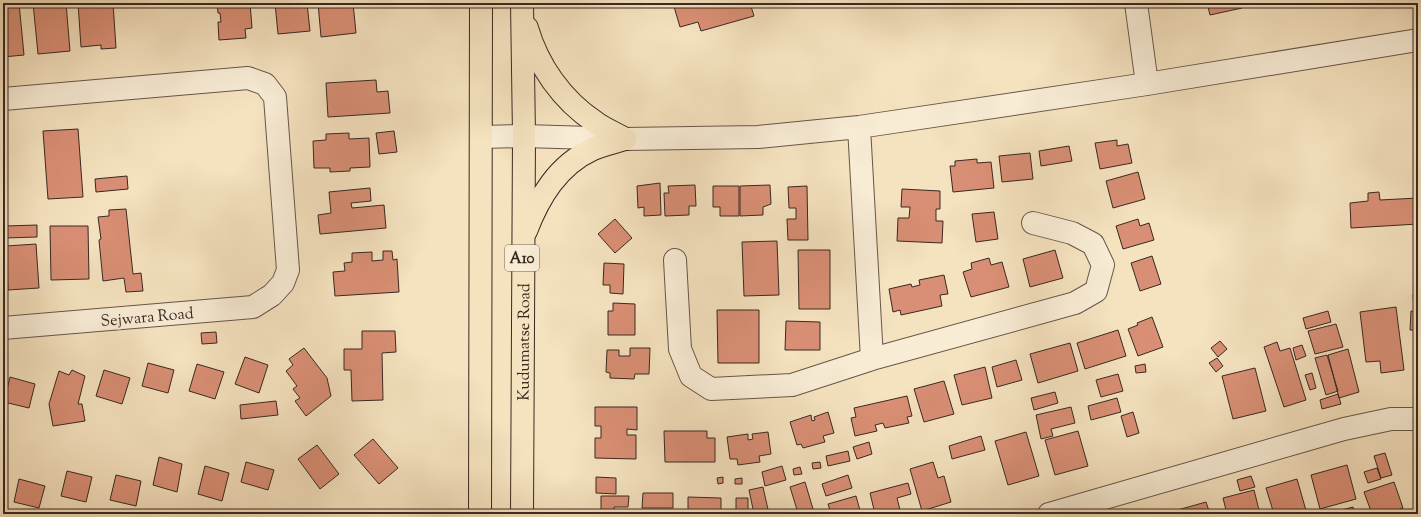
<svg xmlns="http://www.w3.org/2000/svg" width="1421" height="517" viewBox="0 0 1421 517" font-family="'Sorts Mill Goudy',serif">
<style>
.building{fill:#d98f75;stroke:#392821}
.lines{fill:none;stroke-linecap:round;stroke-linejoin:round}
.minor-casing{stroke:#685648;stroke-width:24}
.major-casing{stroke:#392821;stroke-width:24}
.minor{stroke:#f8ecd5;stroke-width:22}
.major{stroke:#f5e2bf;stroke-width:22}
.labels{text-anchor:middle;stroke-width:4;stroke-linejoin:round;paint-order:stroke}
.shield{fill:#f8ecd5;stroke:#726357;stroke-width:1}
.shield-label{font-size:15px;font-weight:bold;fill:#392821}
.street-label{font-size:16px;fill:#392821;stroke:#f8ecd5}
</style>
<rect width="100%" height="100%" fill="#f5e2bf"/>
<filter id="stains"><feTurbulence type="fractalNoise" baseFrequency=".005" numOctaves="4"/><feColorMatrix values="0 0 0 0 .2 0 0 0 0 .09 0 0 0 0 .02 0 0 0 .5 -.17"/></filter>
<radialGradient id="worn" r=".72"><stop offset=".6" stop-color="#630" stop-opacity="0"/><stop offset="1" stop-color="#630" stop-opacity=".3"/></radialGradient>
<path class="building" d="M3,3H19L24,55L3,57Z
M33,3H66L70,51L38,54Z
M78,3H113L116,48L101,49V45L81,47Z
M217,3H250L252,28L245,29L246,38L219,40L218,22H221L220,13H218Z
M275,3H307L310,31L278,34Z
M318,3H353L356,33L321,37Z
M673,3H750L754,16L701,31L698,22L680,27Z
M765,3H860L765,4Z
M1207,3H1240L1242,8L1210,15Z
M376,80L377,92L388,91L390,113L328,117L326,83Z
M78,129L83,197L48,199L43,131Z
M394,131L397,152L379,154L376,133Z
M349,133V139L369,138L370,167L350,168V171L330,172V168H314L313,141L326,140V134Z
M1117,140V146L1128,144L1132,163L1100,169L1095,143Z
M1069,146L1072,161L1041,166L1039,151Z
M1030,153L1033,179L1002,182L999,156Z
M977,159V163L991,162L994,188L953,192L950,166H955V161Z
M1138,172L1145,199L1113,208L1106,181Z
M127,176L128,189L96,192L95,179Z
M660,183L661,215L644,216V207L638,208L637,186Z
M695,185L696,206H689V215L665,216L664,193H669L668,186Z
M770,185L771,204L763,207V215L740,216V186Z
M713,186H739V216H720V207H713Z
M807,186L808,240H788L787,219H796V208H789L788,187Z
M370,188L371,201L351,203L352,208L384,205L386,228L320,234L318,215L331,213L329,192Z
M902,189L940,191V209H936V221H943L942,243L897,241L898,218H909L910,207H901Z
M1379,192L1380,200L1418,198V224L1351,228L1350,203L1368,201V193Z
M126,209L133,274L141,273L143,291L126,292L124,278L103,281L99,240L101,239L98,217L109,216V210Z
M994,212L998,239L976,242L972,214Z
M615,219L632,238L615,253L598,234Z
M1138,219L1140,226L1149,223L1154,240L1123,249L1116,226Z
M37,225V237L5,238V226Z
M50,226H88L89,279L51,280Z
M777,241L779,295L744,296L742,242Z
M36,244L39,288L8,290L6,246Z
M798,250H830V309H799Z
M1055,250L1063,278L1030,287L1023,259Z
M383,251H392L393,260L397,259L399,292L335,296L333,272L345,271L344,263L352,262V253L372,252V261L383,260Z
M1152,256L1161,284L1140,291L1131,263Z
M989,258L991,265L1002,262L1009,287L971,297L963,272L972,269L971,263Z
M604,263L624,264L623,294L610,293V285H603Z
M944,275L948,294L940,295L942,306L901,315L900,310L893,312L889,289L911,284L912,287L920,285L919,280Z
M1418,294V307H1414L1413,295Z
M613,303L635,304V335H608V311H613Z
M1396,307L1404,370L1381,373L1380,361L1366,362L1360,312Z
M717,310H759V363H718Z
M1328,311L1331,322L1306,329L1303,318Z
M1411,311L1418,312V330H1410Z
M1152,317L1163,347L1138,356L1128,329L1138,325L1137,323Z
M786,321L820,322V350H785Z
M1336,324L1343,347L1315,354L1308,331Z
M1118,330L1126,356L1085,369L1077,343Z
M362,331H395L396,352L382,353L383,400L352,401L351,370H344V349H362Z
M216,332L217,343L202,344L201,333Z
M1220,341L1227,349L1218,357L1211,348Z
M1277,342L1280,351L1290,348L1306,400L1284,407L1264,347Z
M1070,343L1078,371L1038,383L1030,354Z
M1302,345L1306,356L1296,360L1293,348Z
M304,348L327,378L331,396L306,416L295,401L300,398L293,389L297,386L286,371L293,365L289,359Z
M630,348H650L649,374H635L634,379L610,378V373L606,372L607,350H619V356H630Z
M1348,349L1359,392L1339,398L1328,355Z
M1327,355L1338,391L1326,395L1315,358Z
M245,357L268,365L259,393L235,384Z
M1217,358L1223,366L1216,372L1209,363Z
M1016,360L1022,380L997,387L992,367Z
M148,363L174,370L168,393L142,386Z
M197,364L224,372L215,399L189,391Z
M1145,364L1146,372L1136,373L1135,366Z
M985,367L992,398L962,405L954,375Z
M1255,368L1266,411L1233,419L1222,376Z
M72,370L85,376L78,404H82L85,421L53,426L49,404L59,371L69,375Z
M104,370L130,378L122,404L96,396Z
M1312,373L1316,388L1310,390L1305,375Z
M1118,374L1123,391L1101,397L1096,380Z
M10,377L35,384L29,408L4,402Z
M944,381L954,414L924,422L914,389Z
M1055,392L1058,403L1034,410L1031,398Z
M1338,394L1341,404L1322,409L1320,400Z
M907,396L912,416L907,417L909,423L885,428L883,423L875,425L877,431L855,436L851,418L856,417L854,408Z
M1117,398L1121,412L1091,420L1088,406Z
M276,401L278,415L241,419L240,405Z
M595,407H637V430L627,429V435H636V459L595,458V438H601V426H595Z
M1071,407L1075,423L1051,429L1053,436L1041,439L1036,415Z
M828,412L834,433L823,436L825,442L803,448L801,444L797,445L790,422L811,415L812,421L815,420L814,417Z
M1133,412L1139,433L1127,437L1121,416Z
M664,431H707V438H715V462H665Z
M1078,431L1088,466L1055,475L1045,440Z
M768,432L771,454L759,456L760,462L738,465L737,459H730L727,437L748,434V440L753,439L752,434Z
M1026,432L1039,476L1008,485L995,441Z
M981,436L985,450L952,459L949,446Z
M373,439L398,468L379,484L354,455Z
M869,442L872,454L857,459L853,447Z
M317,445L339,474L320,489L298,459Z
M848,451L850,461L828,466L826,456Z
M1385,453L1392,475L1381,478L1374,456Z
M159,457L182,464L177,492L153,485Z
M246,462L274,470L268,490L241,482Z
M820,462L821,468L813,469L812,463Z
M933,462L938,478L944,476L951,502L922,511L910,469Z
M1347,465L1356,499L1320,509L1311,475Z
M205,466L229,473L222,501L198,494Z
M782,466L786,480L765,486L762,472Z
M800,467L802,474L794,475L793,469Z
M1377,468L1381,479L1368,483L1364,472Z
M67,471L92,477L86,502L61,496Z
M116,475L141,481L136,506L110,500Z
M848,475L852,488L826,496L822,484Z
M1251,476L1255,487L1240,491L1237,480Z
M596,477L616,478V494L596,493Z
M723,477V483L718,484L717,478Z
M742,478V484H735V479Z
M19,479L45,486L39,508L14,502Z
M1297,479L1307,514H1274L1266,488Z
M805,482L813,509L798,513L790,487Z
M1394,482L1403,508L1385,514H1372L1364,492Z
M908,483L911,494L897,498L900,510L888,513V514H875L870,493Z
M763,487L769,514H754L749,490Z
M1254,490L1260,514H1227L1223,498Z
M643,493H673V508H642Z
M601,496H629L628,507H614V514H601Z
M856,496L861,514H831L828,504Z
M688,497L721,498V512L688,510Z
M736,498H748V514H736Z
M1206,502L1210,514H1175L1174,511Z
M1353,507L1355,514H1327Z"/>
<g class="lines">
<g class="minor-casing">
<path id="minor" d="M1136,3L1147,84
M3,99L248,78L265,84L275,97L288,270L283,283L272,295L253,307L3,328
M859,127L872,359
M481,137L524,136L625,139L758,137L859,127L1147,84L1418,40
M675,260L680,349L691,376L711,389L792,385L872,359L1075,303L1096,291L1103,265L1093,244L1072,233L1033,223
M1049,514L1344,429L1391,419H1418"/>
</g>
<g class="major-casing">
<g id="major">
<path d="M527,28C538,66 562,100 595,122C604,129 615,133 625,139"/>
<path d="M526,231C539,197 558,165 593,149C603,145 615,142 625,139"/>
<path d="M480,514L481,3"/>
<path id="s1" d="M522,514L524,136L522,3"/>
</g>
</g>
<use href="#minor" class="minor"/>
<use href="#major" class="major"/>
</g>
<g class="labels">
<rect class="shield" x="505" y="245" width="34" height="26" rx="3"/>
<g class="shield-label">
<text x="522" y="263">A10</text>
</g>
<g class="street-label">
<text transform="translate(147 316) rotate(-5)" y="6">Sejwara Road</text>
<text dy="6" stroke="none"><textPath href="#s1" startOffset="172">Kudumatse Road</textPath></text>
</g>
</g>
<rect width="1421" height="517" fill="none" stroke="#f5e2bf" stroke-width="16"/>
<rect x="4" y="4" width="1413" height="509" fill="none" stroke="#392821" stroke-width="2"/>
<rect x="8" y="8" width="1405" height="501" fill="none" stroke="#392821"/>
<rect width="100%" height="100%" filter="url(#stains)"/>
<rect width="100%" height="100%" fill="url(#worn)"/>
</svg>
